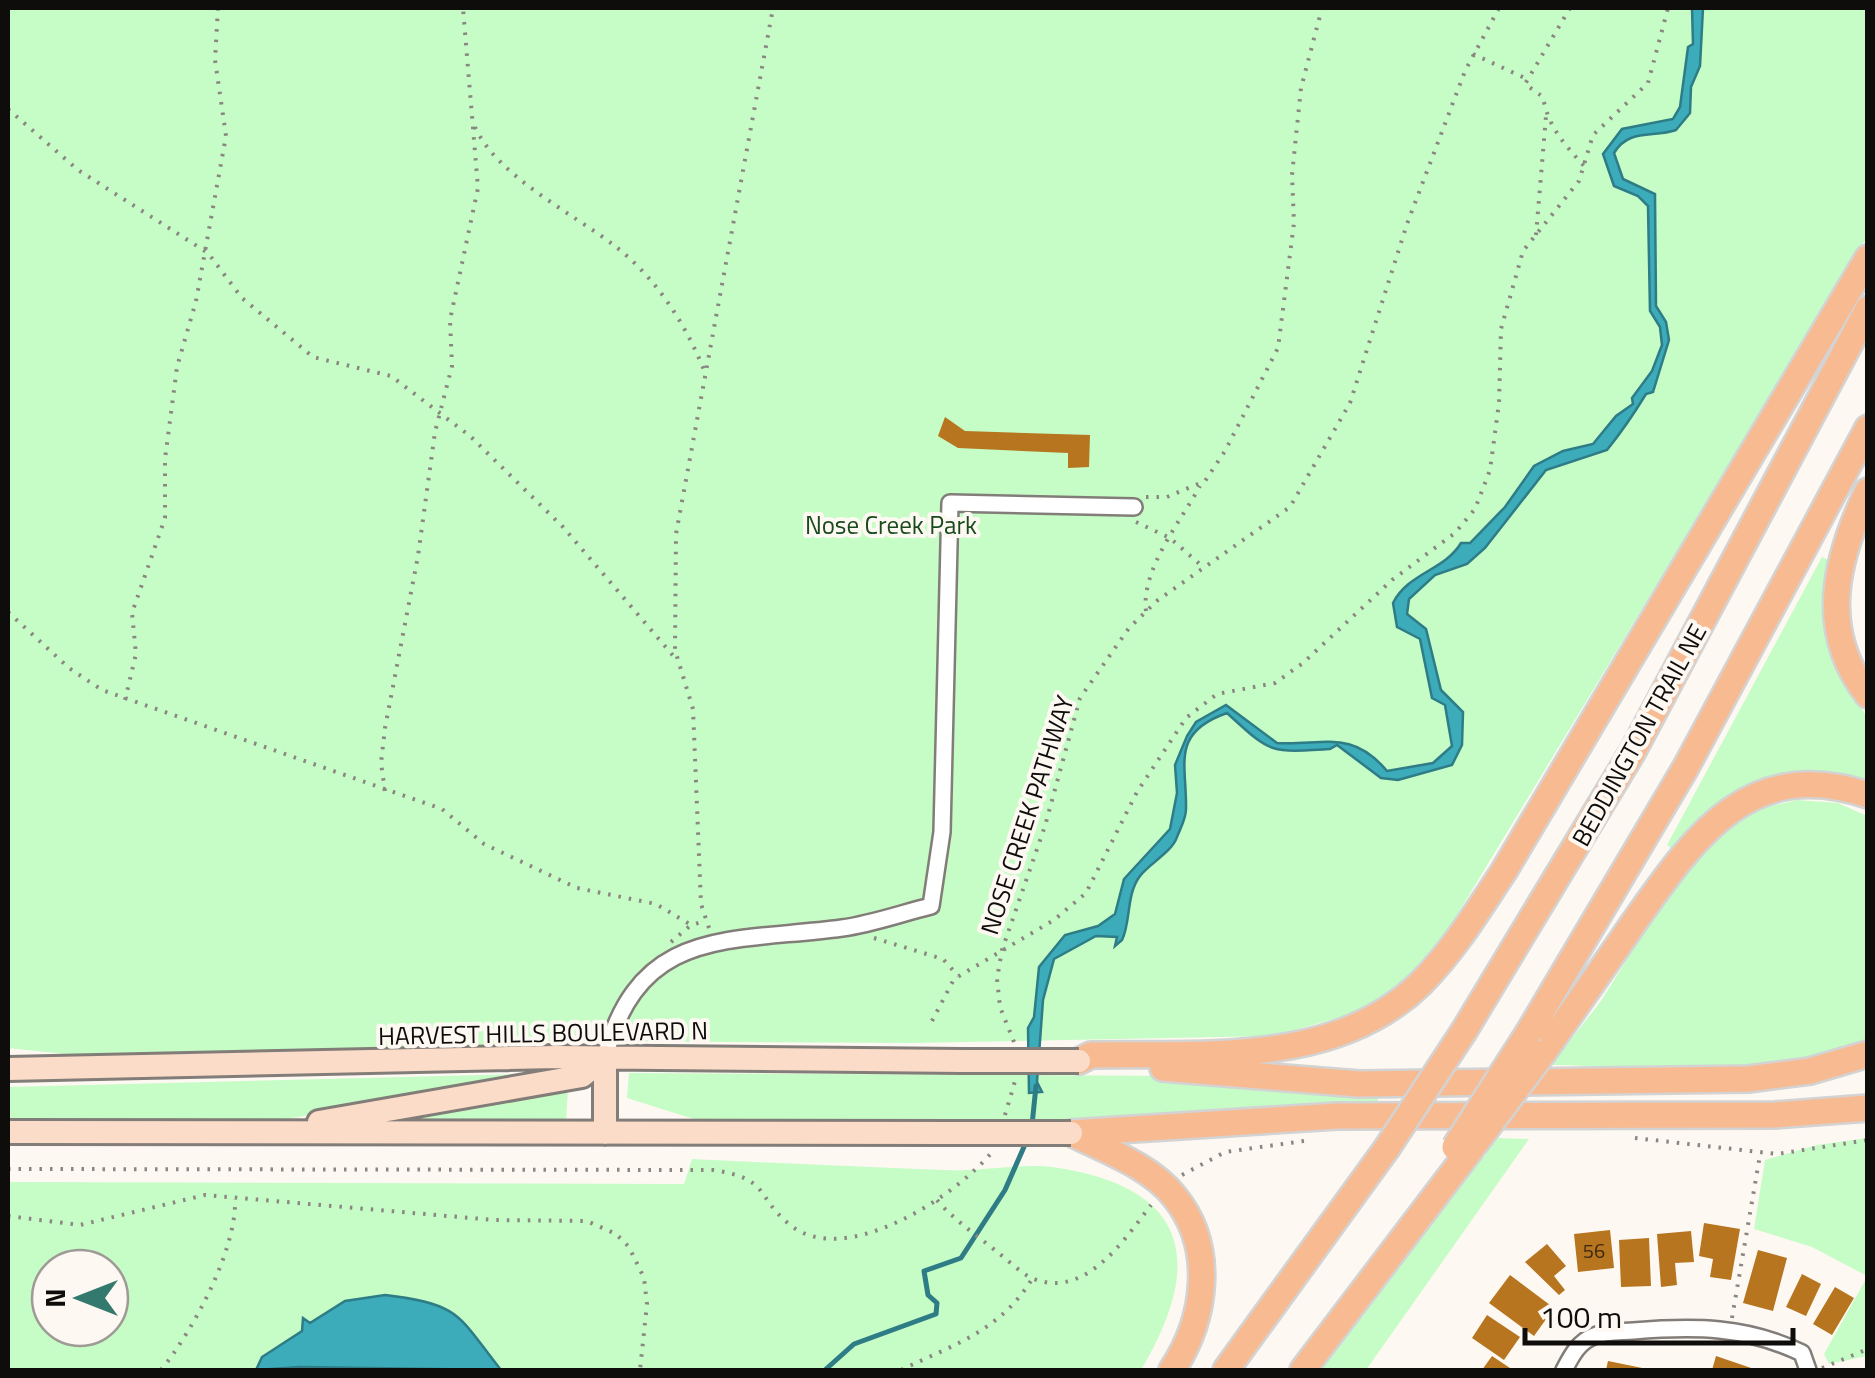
<svg xmlns="http://www.w3.org/2000/svg" width="1875" height="1378" viewBox="0 0 1875 1378" font-family="'Titillium Web',sans-serif">
<style>
.green{fill:#c6fcc6;fill-rule:evenodd}
.water{fill:#3cabba;stroke:#2e7c86;stroke-width:2.5}
.lines{fill:none;stroke-linecap:round;stroke-linejoin:round}
.stream{stroke:#2e7c86;stroke-width:5}
.building{fill:#b6751e}
.minor-casing{stroke:#827d78;stroke-width:20}
.secondary-casing{stroke:#827d78;stroke-width:28}
.primary-casing{stroke:#d4d3d3;stroke-width:30}
.path{stroke:#8b8682;stroke-width:4;stroke-dasharray:2.5 8;stroke-linecap:butt}
.minor{stroke:#fff;stroke-width:15}
.secondary{stroke:#fbdcc8;stroke-width:22}
.primary{stroke:#f8ba91;stroke-width:25}
.secondary-bridge-casing{stroke:#827d78;stroke-width:28;stroke-linecap:butt}
.primary-bridge-casing{stroke:#d4d3d3;stroke-width:30;stroke-linecap:butt}
.secondary-bridge{stroke:#fbdcc8;stroke-width:22}
.primary-bridge{stroke:#f8ba91;stroke-width:25}
.labels{text-anchor:middle;stroke-width:8;stroke-linejoin:round;paint-order:stroke}
.number-label{font-size:20px;fill:#392710}
.park-label{font-size:25px;fill:#174a1c;stroke:#fef8f2}
.street-label{font-size:25px;fill:#0f0d0b;stroke:#fef8f2}
</style>
<rect width="100%" height="100%" fill="#fef8f2"/>
<path class="green" d="M8,8H1867V237L1434,953L1370,1009L1273,1036L913,1043L555,1041L329,1053L74,1055L8,1048Z
M1822,557L1830,561L1825,628L1839,669L1867,718V785L1768,779L1698,821L1672,849L1667,845Z
M1797,800L1838,803L1867,816V1042C1779,1084 1648,1066 1551,1065L1601,1001L1678,877L1723,830L1758,809Z
M629,1073L1188,1076L1378,1092V1105L1080,1122L700,1121L627,1098Z
M524,1074V1079L257,1124L8,1123V1087Z
M568,1088L566,1122L412,1120Z
M1498,1138L1529,1139L1366,1370H1316Z
M1867,1138V1276L1812,1247L1754,1229L1765,1160L1817,1145Z
M692,1159C776,1163 860,1167 945,1170C977,1172 1024,1163 1052,1167C1187,1186 1207,1259 1141,1370H8V1182L684,1184ZM50,1268H110V1328H50Z
M1867,1277V1356L1829,1364L1824,1354Z"/>
<path class="water" d="M1692,8H1703L1700,66L1691,87L1690,113L1676,130C1653,138 1629,128 1614,153L1623,179L1655,194L1656,306L1666,322L1669,340L1653,392L1646,394C1632,417 1623,430 1607,450L1546,470L1485,548L1467,564L1435,575L1409,599L1407,614L1426,629L1441,690L1463,712L1462,745L1452,765L1398,780L1381,778L1337,745L1330,749C1268,753 1271,753 1227,713C1170,733 1187,764 1186,809C1186,819 1180,829 1177,837C1173,851 1149,864 1140,876C1126,894 1131,922 1122,940L1115,946L1117,937L1096,936L1054,959L1043,1000L1037,1082L1042,1092L1029,1093L1028,1028L1034,1017L1039,967L1065,935L1098,926L1115,914L1124,879L1170,829L1177,793L1175,765L1187,736L1196,722L1226,705L1277,743C1322,746 1351,728 1387,771L1433,763L1452,746L1445,705L1432,698L1420,639L1397,627L1393,603C1408,573 1445,570 1461,543H1470L1505,507L1534,466L1563,451L1593,444L1616,416L1633,404L1632,398L1652,371L1662,345L1660,327L1650,311L1648,206L1638,196L1614,186L1603,154L1622,129L1673,119L1680,107L1688,47L1693,44Z
M385,1295C462,1304 458,1316 501,1370L300,1367L256,1370L262,1357L302,1331L303,1318L310,1323L345,1301Z"/>
<g class="lines">
<path class="stream" d="M1032,1125L1036,1086
M825,1370L854,1344L936,1314L937,1303L928,1295L924,1271L961,1258L1005,1190L1027,1140"/>
</g>
<path class="building" d="M945,417L965,431L1090,435L1089,467L1068,468V453L958,448L938,436Z
M1704,1223L1740,1229L1731,1280L1710,1277L1713,1259L1699,1256Z
M1610,1230L1614,1268L1578,1272L1574,1234Z
M1691,1231L1694,1262L1675,1263L1677,1285L1661,1287L1657,1234Z
M1649,1238L1651,1286L1621,1287L1619,1240Z
M1547,1244L1566,1266L1554,1276L1565,1290L1559,1295L1525,1262Z
M1758,1250L1787,1258L1773,1311L1743,1303Z
M1802,1274L1821,1284L1806,1316L1786,1307Z
M1510,1275L1554,1308L1534,1336L1489,1303Z
M1835,1287L1854,1298L1832,1335L1813,1324Z
M1487,1315L1520,1337L1504,1360L1472,1338Z
M1492,1356L1513,1370H1482Z
M1716,1356L1757,1370H1712Z
M1608,1361L1647,1369V1370H1606Z"/>
<g class="lines">
<g class="minor-casing">
<path id="minor" d="M605,1057C640,925 731,943 842,928C872,924 902,913 931,906L942,832L950,503L1134,507
M1564,1370C1571,1357 1578,1342 1594,1336C1605,1331 1621,1332 1633,1331C1694,1326 1746,1326 1802,1353L1808,1370"/>
</g>
<g class="secondary-casing">
<path id="secondary" d="M8,1069L556,1057L962,1061
M319,1122L582,1076L605,1057
M8,1132L953,1133
M605,1133V1057"/>
</g>
<g class="primary-casing">
<path id="primary" d="M1868,491C1836,558 1817,630 1868,695
M1464,1031L1633,751L1868,309
M1529,1032L1686,767L1868,428
M1543,1053C1574,1009 1605,965 1635,921C1695,836 1750,755 1868,795
M1079,1061L1091,1055C1202,1053 1336,1067 1421,983C1454,950 1478,910 1504,871L1868,258
M1163,1068L1359,1084L1748,1079L1810,1071L1868,1054
M1071,1133L1337,1116L1775,1115L1868,1108
M1075,1135C1108,1151 1151,1167 1174,1196C1216,1247 1206,1319 1172,1370
M1226,1370L1387,1148
M1303,1370L1471,1149"/>
</g>
<path class="path" d="M1570,8L1525,84L1543,97C1548,127 1565,145 1585,167
M1473,54L1527,79
M8,109L78,170L208,253L242,298L313,357L391,376L470,436L563,527L676,659
M475,127C497,176 572,213 615,246C656,278 685,323 704,370
M1536,235L1546,116
M1146,497H1167L1205,481L1225,451L1278,348L1294,223L1292,175L1301,88L1322,8
M1136,522L1170,538L1202,566
M1146,611C1141,569 1181,521 1200,486
M8,612L69,668L102,690L442,809L484,844L577,888L656,904L691,925
M125,700L136,654L132,613L165,518V459L177,367L196,301L226,136L215,60L218,8
M385,791L381,763L385,728L418,556L435,432L452,366L450,320L478,188L463,8
M709,928L701,904L693,709L675,650L676,534L773,8
M874,938L943,959L958,976
M671,942L691,925L705,921
M932,1021L954,979L1054,920L1086,893L1137,792L1186,718L1217,694L1275,683L1303,663L1392,580L1455,533L1475,509L1490,470L1499,403L1501,329L1523,251L1579,181L1593,135L1648,83L1668,8
M1014,1042L1000,1007L997,979L1002,950L1045,826L1080,698L1129,628L1158,600L1290,507L1350,403L1407,224L1465,71L1499,8
M1005,1115L1015,1081
M1635,1138L1777,1154L1868,1140
M8,1169L713,1170C771,1179 754,1195 790,1225C845,1269 955,1197 992,1152
M1182,1175L1225,1152L1311,1140
M937,1200C954,1220 975,1234 996,1251C1007,1259 1021,1274 1034,1279C1086,1299 1125,1239 1151,1205
M8,1216L80,1225L205,1195L494,1220L587,1221L616,1234L629,1247L644,1278L647,1304L640,1370
M1732,1318L1760,1155
M1822,1368L1868,1349
M161,1370C192,1332 237,1250 235,1199
M901,1370C955,1344 1000,1331 1032,1279"/>
<use href="#minor" class="minor"/>
<use href="#secondary" class="secondary"/>
<use href="#primary" class="primary"/>
<g class="secondary-bridge-casing">
<path id="secondary-bridge" d="M962,1061H1079
M953,1133H1071"/>
</g>
<g class="primary-bridge-casing">
<path id="primary-bridge" d="M1474,1145L1543,1053
M1455,1147L1529,1032
M1387,1148L1464,1031"/>
</g>
<use href="#secondary-bridge" class="secondary-bridge"/>
<use href="#primary-bridge" class="primary-bridge"/>
</g>
<g class="labels">
<g class="number-label">
<text x="1594" y="1258">56</text>
</g>
<g class="park-label">
<text x="891" y="534">Nose Creek Park</text>
</g>
<g class="street-label">
<text transform="translate(1639 735) rotate(-61)" y="9">BEDDINGTON TRAIL NE</text>
<text transform="translate(1027 815) rotate(-72)" y="9">NOSE CREEK PATHWAY</text>
<text transform="translate(543 1033) rotate(-1)" y="9">HARVEST HILLS BOULEVARD N</text>
</g>
</g>
<rect width="1875" height="1378" fill="none" stroke="#0f0d0b" stroke-width="20"/>
<g transform="translate(80 1298) rotate(270)"><circle r="48" fill="#fef8f2" stroke="#9e9a96" stroke-width="2.5"/>
<path d="M0-8L18 38L0 25L-18 38Z" fill="#33796e"/>
<text y="-15" font-size="28" font-weight="bold" text-anchor="middle" fill="#0f0d0b">N</text>
</g>
<path d="M1525 1328v15h268v-15" fill="none" stroke="#0f0d0b" stroke-width="5"/>
<text x="1540" y="1328" font-size="30" fill="#0f0d0b" stroke="#fef8f2" stroke-width="8" paint-order="stroke">100 m</text>
</svg>
